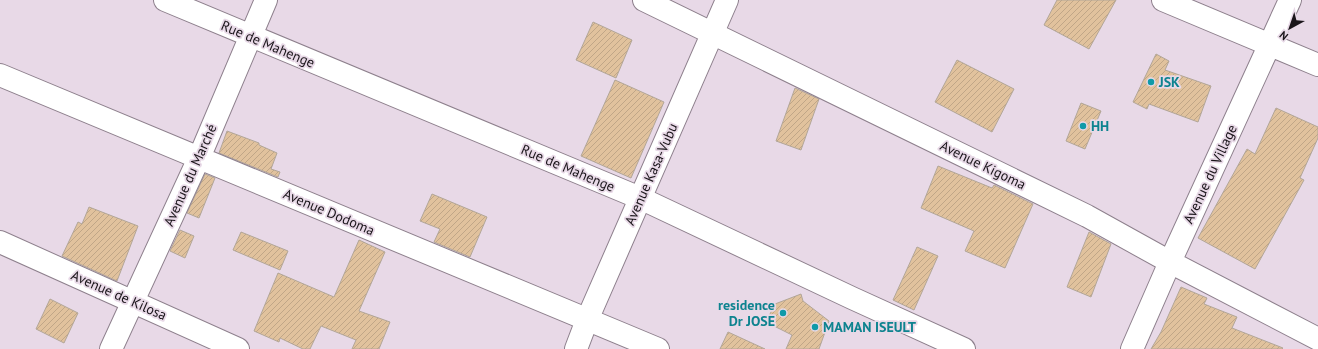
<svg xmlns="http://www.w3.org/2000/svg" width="1318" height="349" viewBox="0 0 1318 349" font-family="'PT Sans',sans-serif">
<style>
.building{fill:url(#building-hatch);stroke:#b2a698}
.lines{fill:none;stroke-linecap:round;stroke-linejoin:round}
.minor-casing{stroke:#8e808d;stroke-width:24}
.major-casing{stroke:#8e808d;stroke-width:24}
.minor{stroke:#fff;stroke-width:22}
.major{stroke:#fff;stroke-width:22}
.culture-dot{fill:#0f9aa8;stroke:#e8d9e7;stroke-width:1.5}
.labels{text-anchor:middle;stroke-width:3.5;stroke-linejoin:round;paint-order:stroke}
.street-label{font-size:14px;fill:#1a151a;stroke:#e8d9e7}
.culture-label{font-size:14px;font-weight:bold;fill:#0d838f;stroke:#e8d9e7;text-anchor:start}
</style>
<defs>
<pattern id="building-hatch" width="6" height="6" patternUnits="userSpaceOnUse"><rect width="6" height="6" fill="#e1c29d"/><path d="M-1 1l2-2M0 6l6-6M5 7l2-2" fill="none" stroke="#c0a687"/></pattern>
</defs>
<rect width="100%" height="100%" fill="#e8d9e7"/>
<path class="building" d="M1057,0H1116L1089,49L1044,25Z
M593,22L632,40L616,78L576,60Z
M1156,54L1169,61L1165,70L1211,86L1198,122L1149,104L1147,109L1133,102Z
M957,60L1014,89L992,132L935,102Z
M615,80L664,102L631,178L581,156Z
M795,88L819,99L801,150L776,141Z
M1081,103L1101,111L1085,149L1066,141Z
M1276,108L1318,127V138L1300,178L1304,180L1255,269L1198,238L1247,149L1255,154Z
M227,131L259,143V145L277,153L271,169L280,172L278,177L219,153Z
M938,166L992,188L994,185L1033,204L1005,268L965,251L974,231L921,208Z
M205,174L215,178L199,218L187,213Z
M432,194L487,217L470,257L434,242L440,229L420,221Z
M89,207L138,226L117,281L62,256L78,222L82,224Z
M180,230L194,236L185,258L170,251Z
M241,232L288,251L280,270L233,250Z
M1089,232L1111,244L1091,297L1067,287Z
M359,240L385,252L359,311L390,322L379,349H352L356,340L321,326L310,349H303L280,338L279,342L254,331L278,273L334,297Z
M917,247L938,256L914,310L893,300Z
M1181,287L1207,298L1204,304L1237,317L1232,328L1283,348L1282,349H1151L1161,332Z
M801,294L803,301L829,321L819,349H786L792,335L766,322L775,304Z
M50,299L78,313L64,343L36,329Z
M728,332L765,349H720Z"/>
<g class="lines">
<g class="minor-casing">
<path id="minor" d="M165,0L640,198L852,298L964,349
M644,0L1087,216L1170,262L1318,339
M1163,0L1318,65
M0,75L658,349
M0,242L238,349
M111,349L199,158L266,0
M1132,349L1170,262L1290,0"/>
</g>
<g class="major-casing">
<path id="major" d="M576,349L587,320L727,0"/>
</g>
<use href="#minor" class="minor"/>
<use href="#major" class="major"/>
</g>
<g class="culture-dot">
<circle cx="1151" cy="82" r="4"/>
<circle cx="1083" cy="126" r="4"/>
<circle cx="783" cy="313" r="4"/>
<circle cx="815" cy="327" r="4"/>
</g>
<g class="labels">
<g class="street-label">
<text transform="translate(268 44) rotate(23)" y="5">Rue de Mahenge</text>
<text transform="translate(983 165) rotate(26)" y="5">Avenue Kigoma</text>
<text transform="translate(568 168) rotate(23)" y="5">Rue de Mahenge</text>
<text transform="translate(651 174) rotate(-66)" y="5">Avenue Kasa-Vubu</text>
<text transform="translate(1210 174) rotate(-65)" y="5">Avenue du Village</text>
<text transform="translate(190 175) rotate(-66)" y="5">Avenue du Marché</text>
<text transform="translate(329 212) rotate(23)" y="5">Avenue Dodoma</text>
<text transform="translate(119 295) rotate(24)" y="5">Avenue de Kilosa</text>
</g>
<g class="culture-label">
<text x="1159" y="87">JSK</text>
<text x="1091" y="131">HH</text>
<text x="775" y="310" text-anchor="end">residence<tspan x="775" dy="16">Dr JOSE</tspan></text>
<text x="823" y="332">MAMAN ISEULT</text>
</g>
</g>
<g transform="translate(1290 28) rotate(220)" stroke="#e8d9e7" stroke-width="3" paint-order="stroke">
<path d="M0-3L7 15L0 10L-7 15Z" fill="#1a151a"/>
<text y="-6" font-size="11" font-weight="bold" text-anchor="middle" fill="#1a151a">N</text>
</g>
</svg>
